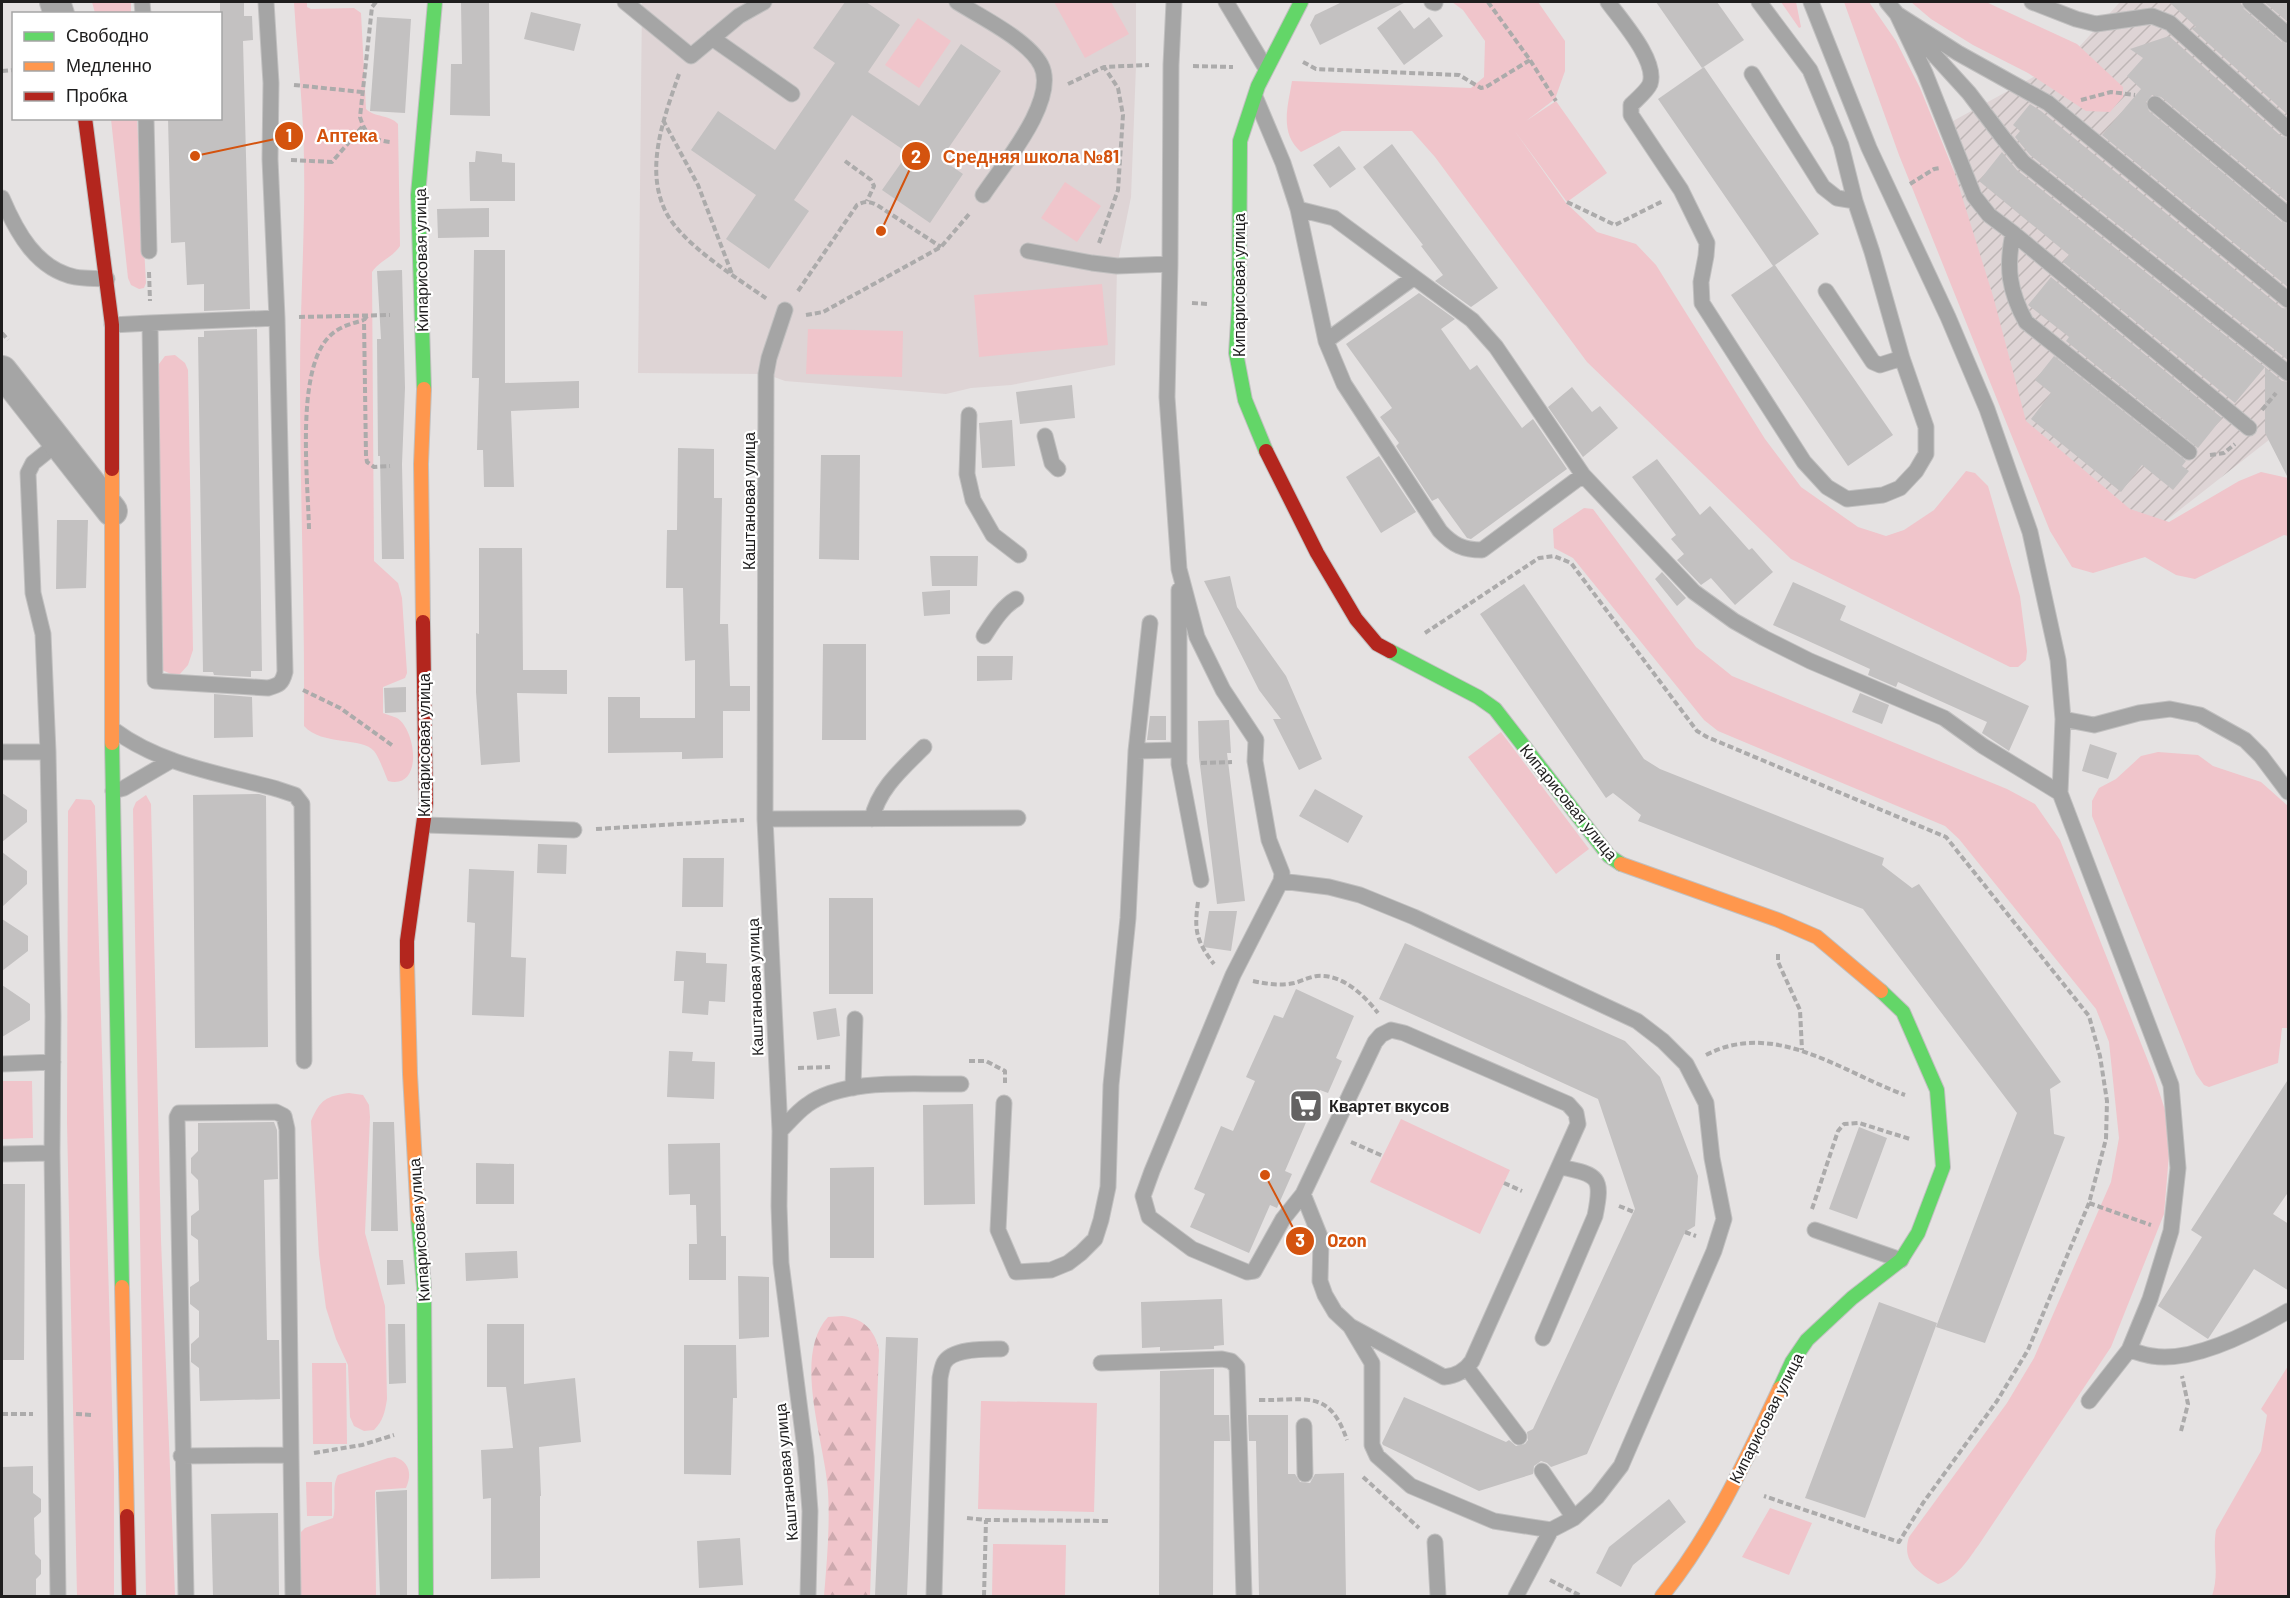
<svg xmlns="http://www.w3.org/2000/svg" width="2290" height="1598" viewBox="0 0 2290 1598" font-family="Barlow,sans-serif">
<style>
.built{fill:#ded4d5}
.industrial{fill:url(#industrial-furrows)}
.green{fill:#f0c5cb}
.forest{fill:url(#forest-firs)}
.building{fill:#c3c1c1}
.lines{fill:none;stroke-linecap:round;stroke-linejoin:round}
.lane-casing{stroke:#c1c0c0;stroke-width:17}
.street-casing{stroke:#c1c0c0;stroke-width:32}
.fast-casing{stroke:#c1c0c0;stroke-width:16}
.slow-casing{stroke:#c1c0c0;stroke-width:16}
.jam-casing{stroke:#c1c0c0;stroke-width:16}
.path{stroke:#acabab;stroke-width:4;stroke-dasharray:6 3;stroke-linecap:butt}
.lane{stroke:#a5a5a5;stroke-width:15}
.street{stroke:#a5a5a5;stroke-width:30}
.fast{stroke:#63d668;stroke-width:14}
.slow{stroke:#ff974d;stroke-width:14}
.jam{stroke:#b3261e;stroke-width:14}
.labels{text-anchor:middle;stroke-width:4.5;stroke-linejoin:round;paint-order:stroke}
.street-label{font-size:16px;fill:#1f1e1e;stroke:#fff}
.poi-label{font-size:16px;font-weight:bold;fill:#1f1e1e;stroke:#fff;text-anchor:start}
.leader{fill:none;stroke:#d4530e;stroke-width:2}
.callout-dot{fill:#d4530e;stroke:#fff;stroke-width:2}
.mark-label{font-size:18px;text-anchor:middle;font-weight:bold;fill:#fff}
.callout-label{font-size:18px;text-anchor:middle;font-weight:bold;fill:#d4530e;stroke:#fff;stroke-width:4.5;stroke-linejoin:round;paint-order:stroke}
</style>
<defs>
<pattern id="industrial-furrows" width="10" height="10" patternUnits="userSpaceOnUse" patternTransform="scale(1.5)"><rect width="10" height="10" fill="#ded4d5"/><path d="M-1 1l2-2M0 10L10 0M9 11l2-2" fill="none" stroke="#beb6b6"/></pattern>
<pattern id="forest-firs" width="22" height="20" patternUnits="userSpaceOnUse" patternTransform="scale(1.5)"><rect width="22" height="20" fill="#f0c5cb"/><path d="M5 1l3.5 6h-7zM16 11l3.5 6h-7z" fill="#cda9ae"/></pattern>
</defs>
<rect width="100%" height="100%" fill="#e5e2e2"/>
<path class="built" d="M642,2H1136V66L1131,197L1117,266L1115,365L1011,385L971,388L946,394L785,381L766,374L638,373Z"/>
<path class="industrial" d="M2120,2H2288V425L2154,530L2020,417L1942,127L2070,57Z"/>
<path class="green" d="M92,2H131V13H95Z
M294,2H307V7L311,9L354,8L361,13L366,109C375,118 389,114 398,124L400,246C392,258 379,261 372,272L374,561L398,583L402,598L407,673L405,678L383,687V713C387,715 393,716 397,718C417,731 423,790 388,781C384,772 380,759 374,751C363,737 322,746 304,726C305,610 300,494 300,377C300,288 308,199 302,110C300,74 296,38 294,2Z
M1054,2H1111L1129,34L1085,58Z
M1452,2H1538L1565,41V71L1555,99L1526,121L1556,101L1607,173L1567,202L1514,130L1566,203L1597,232L1636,244L1656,265L1765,439L1801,487L1858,527L1886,536L1904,530L1934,510L1966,471L1975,473L1988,486L2020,596L2027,651L2026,660L2018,667H2010L1791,559L1587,362L1435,157L1412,131H1342L1301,152C1279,133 1288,106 1292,81L1471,88L1484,77L1485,41L1463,10Z
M1781,2H1796L1801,27L1799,28Z
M1844,2H1869L1896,41L1920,88L1955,174L1993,296L2026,421L2130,509L2169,522L2239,481L2261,472L2288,478V536L2284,535L2195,579L2176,575L2145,557L2093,573L2072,567L2050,531L1990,382L1899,155Z
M1911,2H1986L2077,44L2123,87V97L2110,112L2086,111L2028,73L1973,45L1931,19Z
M918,18L951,41L919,88L885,65Z
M111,119H137L146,283L144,288L139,289L131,285L128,278Z
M1065,182L1101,206L1077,242L1041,218Z
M1102,284L1108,345L979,357L974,295Z
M808,329L903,331L902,377L806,374Z
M175,355L185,363L188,370L193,650L188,665L180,674H171L162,670L160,662L159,364L165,356Z
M1584,508L1593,509L1696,647L1732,676L2007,789L2035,804L2060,840L2154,1076L2165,1110L2170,1142L2164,1214L2111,1347L1980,1543C1969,1558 1957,1579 1938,1584C1919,1573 1901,1562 1909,1537L2007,1403L2034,1358L2111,1182L2119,1138L2109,1042L2096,1009L1959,839L1945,826L1718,731L1704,720L1573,558L1554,548L1553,529Z
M1501,732L1589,849L1556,874L1468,757Z
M2158,752L2198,755L2213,766L2261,782L2288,806V1028H2282L2278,1063L2209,1087L2204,1085L2196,1074L2092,816V801L2099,788L2116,779L2141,756Z
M146,795L151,804L161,1240L175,1596H146L133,809L136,802Z
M76,799L91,800L95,806L114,1474V1596H77L67,1122L68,811Z
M32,1081L33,1138L2,1139V1081Z
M349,1093L363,1095L369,1105L370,1117L365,1233L385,1306L387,1399C385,1412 383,1421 374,1430L364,1431L354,1426L350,1417L348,1365L336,1339L326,1308L319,1255L311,1121C320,1100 326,1096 349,1093Z
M1401,1119L1510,1170L1480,1234L1370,1182Z
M312,1363H346L347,1444H313Z
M2288,1366V1596H2212C2220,1572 2212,1555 2216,1530L2261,1451L2267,1415L2261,1409Z
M981,1401L1097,1403L1094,1512L978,1509Z
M395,1457C410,1462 412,1475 406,1488L376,1490L375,1492L376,1596H301V1532L305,1528L333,1518C337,1505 331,1487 338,1475L388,1458Z
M306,1482H332V1516H307Z
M1770,1508L1812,1523L1789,1575L1742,1557Z
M993,1544L1066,1545L1065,1596H992Z"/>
<path class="forest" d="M842,1316C863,1318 875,1330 879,1350L870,1596H824C827,1561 830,1526 828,1491C825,1442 792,1356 828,1317Z"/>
<path class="building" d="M220,2H244V16H252L253,40L243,41L250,309L204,311V284L187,285L185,242L171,243L168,118H220Z
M461,2H489L490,116L450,115L451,64H462Z
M845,2H866L900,25L868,72L919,106L961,44L1001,71L941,159L963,174L930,223L882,190L908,153L852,115L794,200L809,211L769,269L726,239L756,195L691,150L718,111L775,150L835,63L813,48Z
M1342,2H1406L1320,45L1310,25L1315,15Z
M1656,2H1717L1744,40L1702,68Z
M2169,2H2240L2244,9L2282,42L2289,44V116L2191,28L2196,27Z
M2264,2H2289V23Z
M1400,10L1414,29L1429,17L1443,36L1404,65L1377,28Z
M531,12L581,24L574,51L524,39Z
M377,17L411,19L405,113L370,111Z
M2169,36L2281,136L2289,138V203L2161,97L2152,95L2146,102L2149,111L2282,222L2289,224V288L2102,135L2141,89L2127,76L2143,58L2130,49Z
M1704,67L1819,234L1775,265L1893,435L1848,466L1731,295L1773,266L1658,99Z
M2030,104L2041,111L2282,308L2289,309V361L2030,155L2015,137L2020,131L2013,125Z
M1392,144L1498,288L1471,307L1435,281L1443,275L1421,246L1423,245L1363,167Z
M1339,146L1356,169L1330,188L1313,165Z
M476,151L502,154V162L515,163V201H470L469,162H475Z
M2002,152L2017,170L2265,367L2235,403L2063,262L2069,255L1979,181Z
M489,208V237L438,238L437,209Z
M474,250H505V383L579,381V408L511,411L514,487H484L483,450H477L479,378H472Z
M402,270L405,388L402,464L404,559H382L380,456H378L377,339H381L377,271Z
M2051,277L2222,418L2198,448L2066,341L2069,337L2028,305Z
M1419,293L1455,319L1441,329L1470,370L1477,365L1522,428L1533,419L1567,469L1471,539L1467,538L1438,498L1432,501L1396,446L1399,443L1380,417L1392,408L1346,344Z
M257,329L262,671H251V677L214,675L213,672H203L198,337H204V331Z
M2054,356L2186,461L2182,466L2189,471L2173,490L2142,465L2121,492L2031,419L2051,393L2035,380Z
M2265,367L2282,381L2289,382V480L2265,433Z
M1072,385L1075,418L1020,424L1016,392Z
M1572,387L1592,412L1600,406L1618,428L1583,457L1548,407Z
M1012,420L1015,466L982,468L979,423Z
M678,448L714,449V498H722L720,624H728L730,686H750V711H723V758L682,759V752L608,753V697H640V718H695V660L685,661L683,588H666L667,530H677Z
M821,455H860L859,560L819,559Z
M1379,456L1416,512L1381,533L1346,477Z
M1657,459L1700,515L1710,506L1749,550L1752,548L1773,572L1735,605L1711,578L1701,585L1677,560L1684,554L1671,539L1676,535L1632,477Z
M57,520H88L86,588L56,589Z
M479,548H522L523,670H567V694L517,693L520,762L481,765L476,692V633L479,634Z
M930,556H978L977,586H932Z
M1662,572L1686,598L1677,606L1655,579Z
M1230,576L1237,607L1286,676L1322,759L1299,770L1273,719H1281L1259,690L1204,581Z
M1793,582L1846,606L1840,620L2029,706L2009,751L1982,733L1987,722L1898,682L1896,687L1868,675L1870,669L1773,625Z
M1524,584L1644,759L1660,769L1884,858L1882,865L1912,888L1919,884L2061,1082L2050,1089L2054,1134L2065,1137L1985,1343L1936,1327L2017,1113L1863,909L1638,821L1641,815L1613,793L1606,798L1480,614Z
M950,590V614L924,616L922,592Z
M823,644H866V740H822Z
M977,656H1013L1012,680L977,681Z
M406,687V712L385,713L384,688Z
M1860,693L1889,705L1882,724L1852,712Z
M214,694L252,697L253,737L214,738Z
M1150,716H1166V740H1147Z
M1229,720L1231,753H1227L1245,901L1217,904L1199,757L1198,721Z
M2090,744L2117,753L2108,779L2082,771Z
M1315,789L1363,816L1348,843L1299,816Z
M2,793L27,810V822L2,842Z
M259,794L266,796L268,1047L195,1048L193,795Z
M538,844L567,845L566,874L537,873Z
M2,852L27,871V884L2,907Z
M683,858H724L723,907H682Z
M469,869L514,871L511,957L526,958L524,1017L472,1015L475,923L467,922Z
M829,898H873V994H829Z
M1209,911H1237L1231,951L1203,947Z
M2,919L28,936V951L2,971Z
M1405,943L1625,1041L1660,1077L1698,1176L1695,1226L1685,1232L1587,1454L1551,1467L1547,1463L1541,1461L1534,1466L1533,1474L1479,1491L1383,1445L1382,1443L1404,1397L1506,1442L1509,1440L1516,1446L1525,1444L1528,1440L1527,1432L1533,1429L1635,1209L1598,1099L1379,999Z
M676,951L706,953V963L727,964L725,1002L709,1001L708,1015L682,1013L684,981H674Z
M2,985L30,1004V1020L2,1037Z
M1296,989L1354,1016L1336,1058L1342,1061L1328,1093L1320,1090L1285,1171L1292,1174L1277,1208L1270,1205L1249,1253L1190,1227L1205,1194L1194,1189L1221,1126L1233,1131L1255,1081L1246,1077L1274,1015L1283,1018Z
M836,1008L840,1036L817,1040L813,1012Z
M669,1051L693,1052L692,1061L715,1062L714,1099L667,1097Z
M2289,1078V1191L2273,1214L2289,1224V1291L2254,1269L2208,1339L2158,1306L2202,1237L2191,1230Z
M973,1104L975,1204L924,1205L923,1105Z
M274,1122L277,1130L278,1179L264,1180L267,1340H279L280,1399L200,1401L199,1368L191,1362V1344L199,1337V1311L190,1304V1287L199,1281L198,1240L191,1235V1216L199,1210L198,1180L191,1173V1158L198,1151V1123Z
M373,1122H394L398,1231H371Z
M1859,1127L1887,1138L1857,1219L1829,1209Z
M720,1143L721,1236H726V1280H689V1244H697L696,1205H690V1194L669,1195L668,1144Z
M476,1163L514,1164V1204H476Z
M874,1167V1258H830V1168Z
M2,1184H25L24,1360H2Z
M517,1251L518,1278L466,1281L465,1253Z
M387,1260H403L405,1284L387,1285Z
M738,1276L769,1277V1337L739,1339Z
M1222,1299L1224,1345L1214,1346V1349L1160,1351V1347L1142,1348L1141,1302Z
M1879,1302L1937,1323L1865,1518L1805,1498Z
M388,1324H405L406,1383L389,1384Z
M487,1324H524V1384L575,1378L581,1442L539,1447L541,1496H540V1578L491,1579V1498L483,1499L481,1450L513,1448L506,1387H487Z
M886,1337L918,1338L907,1596H875Z
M684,1345H736L737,1398H733L731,1475L684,1474Z
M1214,1369V1415H1229L1230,1441H1214L1213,1596H1159L1160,1371Z
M1248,1415H1288V1474H1295L1300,1482L1310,1483L1315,1474L1344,1473L1346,1596H1259L1256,1441H1249Z
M33,1466V1493L41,1499V1512L34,1518L35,1554L41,1560V1574L36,1579V1596H2V1467Z
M407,1490V1596H380L376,1492Z
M1669,1499L1686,1522L1633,1565L1621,1587L1596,1573L1609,1547Z
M278,1513L279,1596H213L211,1514Z
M740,1538L743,1585L699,1588L697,1541Z"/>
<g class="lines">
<g class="lane-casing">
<path id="lane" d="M142,2L143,14
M266,2L271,83L270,159L277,318
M625,2L691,56L739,16L764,2
M957,2C981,17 1028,40 1041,65C1059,100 1002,166 983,195
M1174,2L1171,65L1170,264L1167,397L1179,569L1197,637L1223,690L1256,740L1255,761L1269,840L1282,873L1281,881L1233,975L1152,1171L1143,1196L1149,1217L1192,1249L1247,1272L1254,1271L1283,1219L1303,1194L1375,1042L1381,1035L1391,1030L1404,1033L1568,1104L1576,1113L1578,1124L1472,1361C1465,1371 1456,1376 1444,1377L1350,1326L1372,1363V1445L1377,1456L1411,1486L1494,1521L1551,1530L1516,1596
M1226,2L1265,67
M1432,2L1435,3
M1608,2C1621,20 1658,61 1650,84C1647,91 1637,99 1631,105V115L1681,190L1707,243L1706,256L1701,282L1702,303L1804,462L1827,487L1847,499L1883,495L1900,488L1916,471L1926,454V427L1902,358
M1759,2L1810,70L1841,145L1855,201L1872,252L1902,358L1880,365L1873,362L1826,291
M1811,2L1869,148L1948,317L1987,409L2030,532L2058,660L2063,719L2060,793L2171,1085L2178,1168L2171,1231L2150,1299L2129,1350L2089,1401
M1887,2L1897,14L1969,93L2004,139L2023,162L2288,373
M2032,2L2076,19L2096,24L2152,16L2170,23L2288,129
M2250,2L2288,35
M712,38L792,94
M1752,74L1823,187L1837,198L1855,201
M1256,99L1283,163L1298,209L1334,218L1472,320L1496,347L1583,475L1694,592L1734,621L1764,638L1810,661L1944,718L1983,746L2060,793
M2155,104L2288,215
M146,118L149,251
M2,198C16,231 36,269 75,277C85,279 97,278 107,279
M1298,209L1326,341L1344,384L1440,531C1453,545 1463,550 1482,550L1583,475
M2013,233L2249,428
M1028,251L1092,263L1117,266L1170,264
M785,310L769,358L766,374L765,819L780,1131L779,1206L781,1263L806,1457L810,1511L808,1596
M112,325L150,323L155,681L268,688C279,685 282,684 285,672L277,318L150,323
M1326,341L1413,278
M969,415L967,474L973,500L993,535L1019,555
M1045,436L1052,463L1058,469
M2189,452L2026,322C2009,291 2006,268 2013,233L1989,215L1974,196L1925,73L1897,14L1958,53L2048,103L2288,300
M1179,590V764L1201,880
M984,636C992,624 1002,607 1016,599
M2063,719L2094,725L2139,713L2170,709L2200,715L2245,740L2261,756L2288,792
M114,730C161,765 222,774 277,789L295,795L302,804L304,1061
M1136,751L1150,623
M2,752H48L53,1016L52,1153L58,1596
M48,752L43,634L33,593L28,473L33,463L59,442
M113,791L124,788L172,760
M765,819L1018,818
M872,819C878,789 903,768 924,747
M425,825L574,830
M1281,881L1329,887L1360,895L1414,917L1637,1021L1663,1041L1686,1064L1706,1103L1712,1158L1724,1219L1714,1251L1621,1466L1597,1497L1574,1518
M2,1064L53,1062
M853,1088L855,1019
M1004,1103L998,1230L1016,1272L1051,1270L1068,1263L1081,1253L1095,1239L1101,1220L1108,1187L1111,1085L1128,918L1136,751L1178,750
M780,1131C789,1122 797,1112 807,1105C845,1077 916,1085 961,1084
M2,1154L52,1153
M1303,1194L1321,1239L1320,1281L1325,1295L1335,1312L1350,1326
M1815,1230L1901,1260
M1543,1338L1595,1216C1603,1177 1599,1175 1561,1167
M2129,1350C2137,1352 2144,1355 2152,1356C2194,1363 2254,1331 2288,1311
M1101,1363L1222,1359L1231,1361L1237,1367L1244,1596
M1467,1368L1519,1437
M1304,1426L1305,1474
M181,1456L291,1455L293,1596
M1542,1471L1574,1518L1551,1530
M1435,1542L1438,1596
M186,1596L177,1117L179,1113L276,1112L284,1116L287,1129L291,1455
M934,1596L940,1378C941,1373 942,1367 944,1363C952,1348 986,1349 1001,1349"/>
</g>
<g class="street-casing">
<path id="street" d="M55,2L59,14
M2,371L112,511"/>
</g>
<g class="fast-casing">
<path id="fast" d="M424,389L418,195L435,2
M1266,451L1245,400L1236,353L1239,305L1240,141L1258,86L1301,2
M1390,651L1478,697L1495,709L1609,856L1621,864
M112,743L122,1287
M418,1218L424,1287L426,1596
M1780,1388L1792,1362L1807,1340L1852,1298L1901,1260L1918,1233L1943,1167L1937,1090L1903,1012L1881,991"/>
</g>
<g class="slow-casing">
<path id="slow" d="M112,469V743
M423,622L421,464L424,389
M1621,864L1778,920L1817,937L1881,991
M407,962L410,1074L418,1218
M122,1287L127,1516
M1662,1596C1712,1534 1746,1460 1780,1388"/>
</g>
<g class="jam-casing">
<path id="jam" d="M85,118L112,325V469
M1266,451L1317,553L1356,619L1377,644L1390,651
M407,962V941L426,804L423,622
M127,1516L129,1596"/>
</g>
<path class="path" d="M376,2L372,7L360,117C365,134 372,140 390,142
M1488,2L1530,60L1556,101
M1303,62L1316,69L1459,75L1481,88L1486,87L1530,60
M1193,66L1233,67
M2,71L14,70
M679,74C665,115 645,165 664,208C678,242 737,278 767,299
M1068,84L1104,67L1149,65
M294,85L362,92
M2081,100L2111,92L2135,95
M663,120L698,185L732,274
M291,160L332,162L362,127
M845,161L871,180L874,186L867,201
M1910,184L1934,169L1940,168
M1567,202L1615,225L1663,201
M1099,243L1118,190L1123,115L1118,88L1104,67
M149,272L150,301
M798,291L857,205C865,201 869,201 877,205L941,247
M1192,303L1208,304
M806,315L823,312L941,247L970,213
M367,316L364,320L366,456L367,462L374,467L390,466
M299,317L390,315
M2,333L8,340
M2262,410L2276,393
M2210,455L2224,453L2235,444
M309,529C308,481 296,375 327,339C337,327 350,324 364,320
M1425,633L1539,558L1554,556L1571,563L1697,731L1707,737L1946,837L2089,1016L2100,1056L2107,1101L2106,1139L2089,1203L2028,1350L1997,1401L1923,1503L1899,1542L1764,1496
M303,690L340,708L393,746
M1201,763L1232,762
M596,829L744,820
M1198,902C1194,930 1196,941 1214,964
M1778,954V962L1800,1010L1802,1050
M1253,981C1267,984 1281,986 1294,983C1302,981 1309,977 1317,976C1342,974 1363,994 1378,1013
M1706,1055C1775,1019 1841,1072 1905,1095
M969,1061H986L1005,1071V1083
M798,1068L830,1067
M1351,1142L1383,1156
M1504,1183L1522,1191
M2089,1203L2151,1225
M1619,1206L1634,1212
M1812,1209L1838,1131L1844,1124L1859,1123L1910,1139
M1685,1232L1696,1236
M1259,1400C1306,1401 1329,1388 1347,1440
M2,1414H33
M76,1414L93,1415
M2181,1431L2188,1404L2182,1376
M314,1453L362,1445L394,1435
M1363,1477L1419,1528
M967,1518L986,1520L1110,1521
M1550,1580L1581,1596
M984,1596L986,1520"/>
<use href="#lane" class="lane"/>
<use href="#street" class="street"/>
<use href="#fast" class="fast"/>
<use href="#slow" class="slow"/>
<use href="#jam" class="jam"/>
</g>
<defs>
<g id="supermarket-square" transform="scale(1.725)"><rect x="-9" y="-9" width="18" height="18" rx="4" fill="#646363" stroke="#fff"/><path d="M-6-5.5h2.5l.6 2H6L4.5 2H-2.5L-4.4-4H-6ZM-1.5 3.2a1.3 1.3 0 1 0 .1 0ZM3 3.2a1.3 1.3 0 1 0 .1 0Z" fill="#fff"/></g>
</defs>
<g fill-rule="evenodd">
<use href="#supermarket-square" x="1306" y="1106"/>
</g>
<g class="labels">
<g class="street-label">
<text transform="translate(421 260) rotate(-91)" y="6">Кипарисовая улица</text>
<text transform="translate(1239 285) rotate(-90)" y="6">Кипарисовая улица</text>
<text transform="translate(749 501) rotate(-90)" y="6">Каштановая улица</text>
<text transform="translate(424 745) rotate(-90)" y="6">Кипарисовая улица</text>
<text transform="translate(1569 802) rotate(51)" y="6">Кипарисовая улица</text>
<text transform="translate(755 987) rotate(-92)" y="6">Каштановая улица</text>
<text transform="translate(419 1230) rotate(-94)" y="6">Кипарисовая улица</text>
<text transform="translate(1766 1418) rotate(-63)" y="6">Кипарисовая улица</text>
<text transform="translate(786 1472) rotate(-95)" y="6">Каштановая улица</text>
</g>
<g class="poi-label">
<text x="1329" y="1112">Квартет вкусов</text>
</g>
</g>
<path class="leader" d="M195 156L289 136M881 231L916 156M1265 1175L1300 1241"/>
<g class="callout-dot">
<circle cx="195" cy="156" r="6"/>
<circle cx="881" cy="231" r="6"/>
<circle cx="1265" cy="1175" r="6"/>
<circle cx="289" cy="136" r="15"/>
<circle cx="916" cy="156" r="15"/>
<circle cx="1300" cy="1241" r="15"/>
</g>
<g class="mark-label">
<text x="289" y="142">1</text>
<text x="916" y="163">2</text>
<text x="1300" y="1247">3</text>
</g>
<g class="callout-label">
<text x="347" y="142">Аптека</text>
<text x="1031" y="163">Средняя школа №81</text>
<text x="1347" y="1247">Ozon</text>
</g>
<rect width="2290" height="1598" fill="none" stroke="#1f1e1e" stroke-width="6"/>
<rect x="12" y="12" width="210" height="108" fill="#ffffff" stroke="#a5a5a5" stroke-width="1.5"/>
<rect x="24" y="32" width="30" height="9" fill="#63d668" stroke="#a5a5a5" stroke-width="1.5"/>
<text x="66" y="42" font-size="18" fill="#1f1e1e">Свободно</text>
<rect x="24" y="62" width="30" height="9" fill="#ff974d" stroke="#a5a5a5" stroke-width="1.5"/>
<text x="66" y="72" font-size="18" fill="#1f1e1e">Медленно</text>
<rect x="24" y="92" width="30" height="9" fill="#b3261e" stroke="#a5a5a5" stroke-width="1.5"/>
<text x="66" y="102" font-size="18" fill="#1f1e1e">Пробка</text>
</svg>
